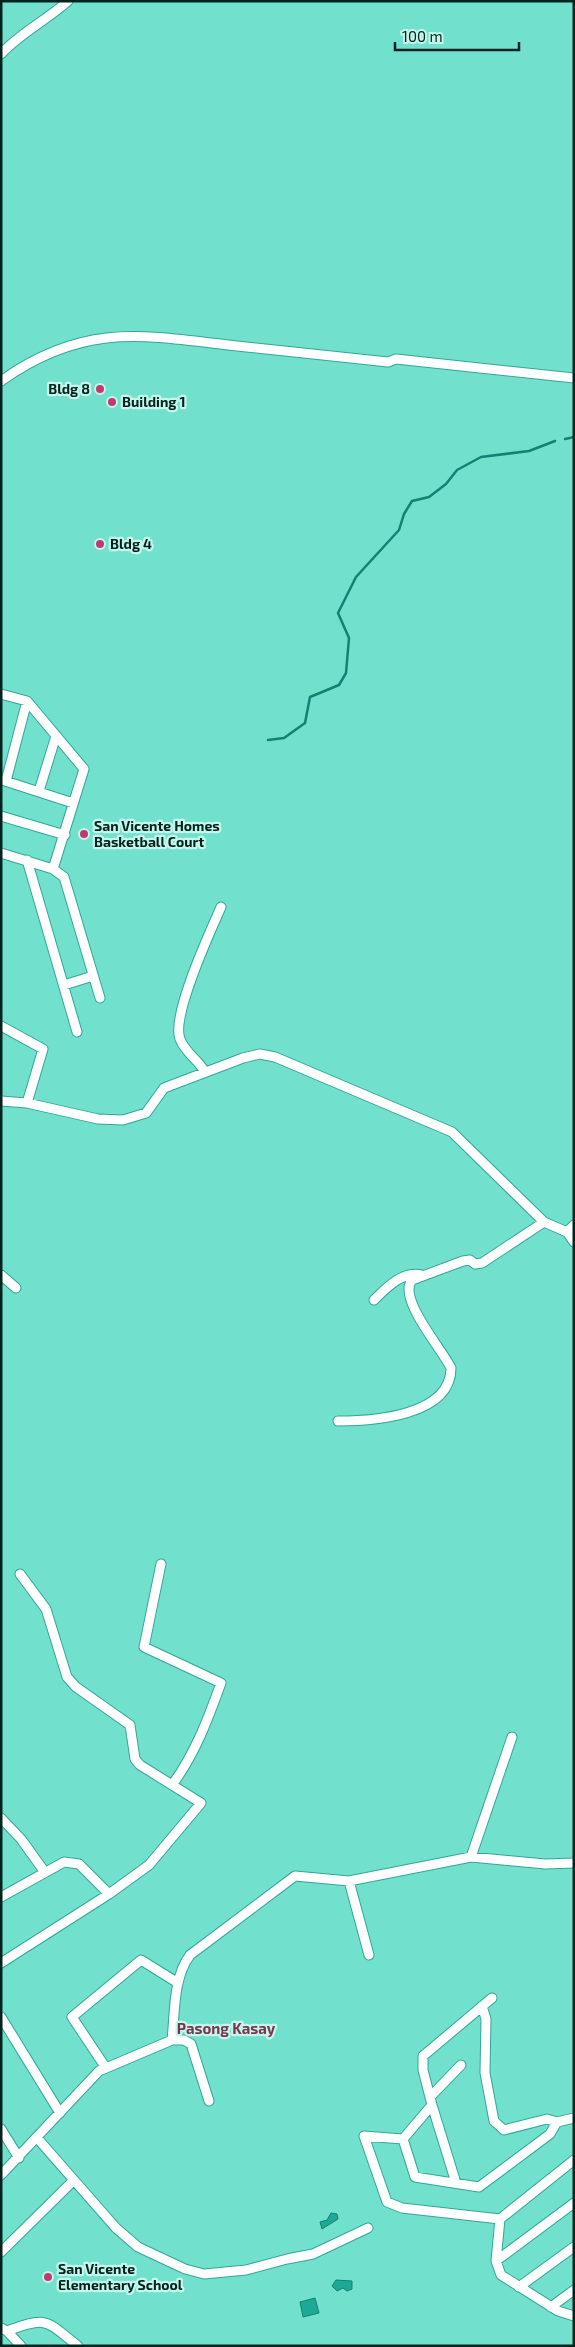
<svg xmlns="http://www.w3.org/2000/svg" width="575" height="2347" viewBox="0 0 575 2347" font-family="'Exo 2',sans-serif">
<style>
.water{fill:#1ea997;stroke:#158173}
.lines{fill:none;stroke-linecap:round;stroke-linejoin:round}
.stream{stroke:#158173;stroke-width:2.5}
.minor-casing{stroke:#30a897;stroke-width:11}
.minor{stroke:#fff;stroke-width:9}
.poi-dot{fill:#c3386e;stroke:#c4f6ec;stroke-width:2}
.labels{text-anchor:middle;stroke-width:4.5;stroke-linejoin:round;paint-order:stroke}
.poi-label{font-size:14px;font-weight:bold;fill:#00231e;stroke:#c4f6ec;text-anchor:start}
.neighbourhood-label{font-size:15px;font-weight:bold;fill:#7a344c;stroke:#c4f6ec}
</style>
<rect width="100%" height="100%" fill="#71e0cd"/>
<path class="water" d="M331,2213L337,2214L338,2219L322,2229L320,2222L327,2220Z
M336,2280L352,2281V2289L347,2291L343,2288L337,2291L332,2286Z
M315,2298L319,2313L303,2317L300,2302Z"/>
<g class="lines">
<path class="stream" d="M565,439L574,437
M268,740L284,738L305,723L310,697L339,685L346,673L349,638L338,613L356,577L399,530L404,514L412,501L429,497L446,484L457,470L481,457L529,451L555,441"/>
<g class="minor-casing">
<path id="minor" d="M1,54C20,33 47,20 68,1
M1,381C84,322 143,335 237,346C288,351 338,357 388,362L396,359L574,378
M1,694L27,701L84,769L53,869L1,853
M2,780L73,803
M6,781L27,701
M39,791L56,736
M1,816L65,835
M27,860L77,1032
M53,869L64,877L100,998
M64,985L93,976
M1,1026L43,1049L27,1103
M205,1072C199,1060 185,1053 180,1039C171,1016 210,932 221,907
M1,1101L27,1103L98,1119L123,1120L146,1113L164,1088L243,1058L260,1054L275,1057L452,1132L544,1222L567,1232L574,1242
M567,1232L574,1225
M1,1275L16,1288
M374,1300C386,1288 403,1270 422,1275
M338,1421C373,1421 451,1416 451,1368C442,1349 397,1298 412,1280L463,1261L470,1260L475,1264L482,1263L544,1222
M161,1564L144,1647L221,1683C208,1719 195,1754 172,1785
M1,1818L21,1839L44,1871
M471,1857L512,1737
M349,1881L369,1955
M1,1897L64,1862L79,1864L109,1894
M1,1963L109,1894L149,1865L201,1803L140,1765L135,1759L130,1725L76,1687L67,1677L46,1609L20,1574
M482,2006L486,2019L485,2073L494,2121L504,2130L547,2119L557,2122L574,2118
M1,2017L60,2113
M172,2040H184L191,2044L209,2101
M106,2068L72,2017L141,1960L178,1983
M431,2096L461,2065
M432,2105L403,2139L364,2136L387,2202L402,2208L500,2219L496,2261L501,2275L558,2311L574,2316
M1,2129L19,2158
M38,2139L116,2228L138,2247L185,2269L204,2274L246,2270L287,2259L313,2254L368,2228
M403,2139L415,2177L479,2187L550,2134L557,2122
M1,2175L99,2071L172,2040C175,2012 173,1978 190,1955L295,1876L349,1881L471,1857L545,1864L574,1863
M456,2183L432,2105L423,2070V2056L492,1998
M500,2219L574,2160
M1,2252L73,2181
M496,2261L574,2203
M519,2287L574,2247
M551,2307L574,2290
M1,2328L7,2331C48,2316 45,2320 78,2346
M7,2331L21,2346"/>
</g>
<use href="#minor" class="minor"/>
</g>
<g class="poi-dot">
<circle cx="100" cy="389" r="5"/>
<circle cx="112" cy="402" r="5"/>
<circle cx="100" cy="544" r="5"/>
<circle cx="84" cy="834" r="5"/>
<circle cx="48" cy="2277" r="5"/>
</g>
<g class="labels">
<g class="poi-label">
<text x="90" y="394" text-anchor="end">Bldg 8</text>
<text x="122" y="407">Building 1</text>
<text x="110" y="549">Bldg 4</text>
<text x="94" y="831">San Vicente Homes<tspan x="94" dy="16">Basketball Court</tspan></text>
<text x="58" y="2274">San Vicente<tspan x="58" dy="16">Elementary School</tspan></text>
</g>
<g class="neighbourhood-label">
<text x="226" y="2034">Pasong Kasay</text>
</g>
</g>
<rect width="575" height="2347" fill="none" stroke="#00231e" stroke-width="5"/>
<path d="M395 42v8h124v-8" fill="none" stroke="#00231e" stroke-width="2.5"/>
<text x="402" y="42" font-size="15" fill="#00231e" stroke="#c4f6ec" stroke-width="4" paint-order="stroke">100 m</text>
</svg>
